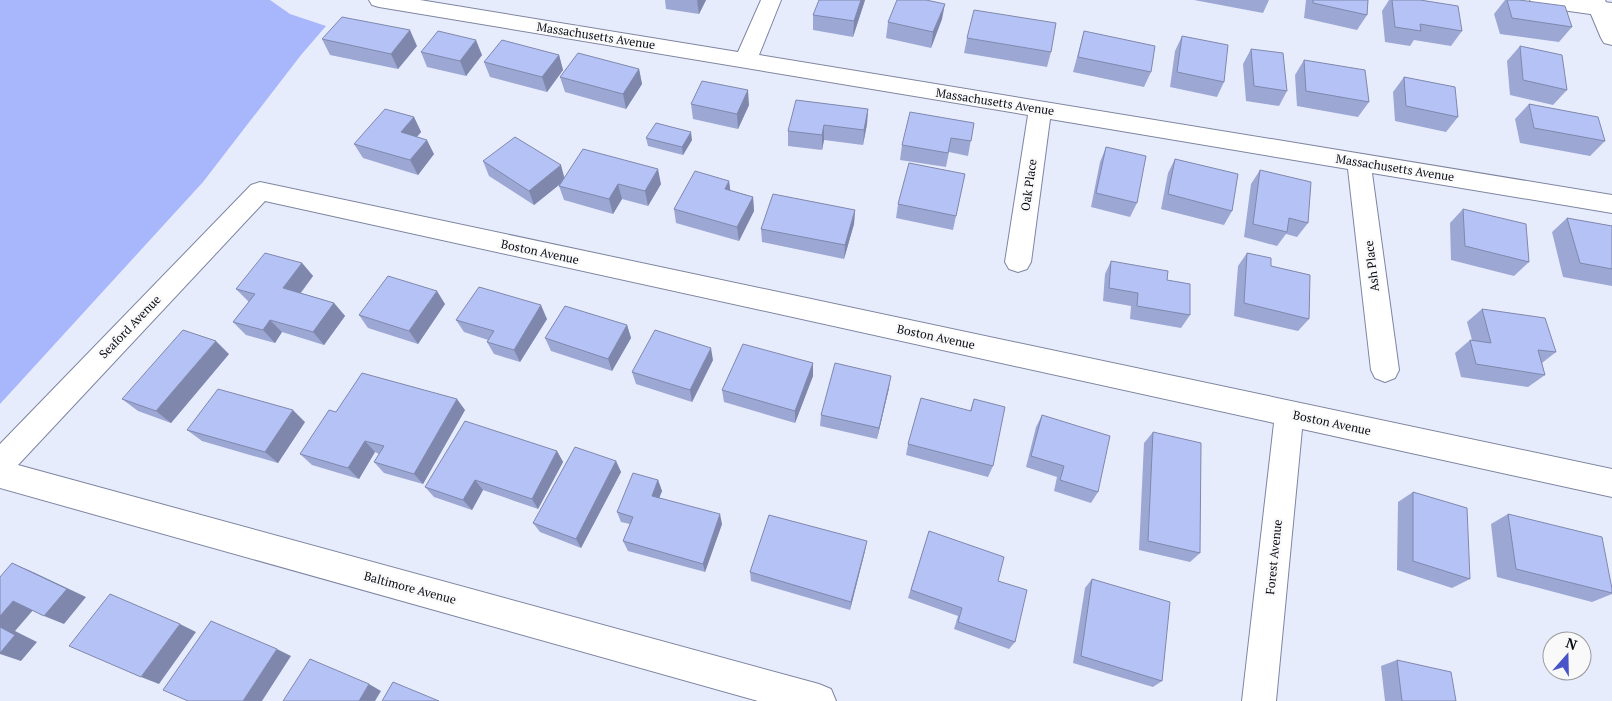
<svg xmlns="http://www.w3.org/2000/svg" width="1612" height="701" viewBox="0 0 1612 701" font-family="'PT Serif',serif">
<style>
.forest{fill:#a8b7fc}
.lines{fill:none;stroke-linecap:round;stroke-linejoin:round}
.street-casing{stroke:#7e85a0;stroke-width:2}
.primary-casing{stroke:#7e85a0;stroke-width:2}
.street{fill:#fff;fill-rule:evenodd}
.primary{fill:#fff;fill-rule:evenodd}
.wall{fill:#9ca7d4}
.shaded-wall{fill:#7f88ac}
.building{fill:#b5c2f6;stroke:#7f88ac}
.labels{text-anchor:middle;stroke-width:4.5;stroke-linejoin:round;paint-order:stroke}
.street-label{font-size:12px;fill:#090b14;stroke:#f9f9f9}
</style>
<rect width="100%" height="100%" fill="#e7ecfd"/>
<path class="forest" d="M0,0H270L290,14L326,26L301,55L203,182L0,404Z"/>
<g class="lines">
<g class="street-casing">
<path id="street" d="M369,0H420L738,52L761,0H781L759,55L1612,195V213L1372,173L1399,370L1395,378L1385,382L1375,378L1371,370L1348,169L1050,119L1031,262L1027,269L1018,272L1009,269L1005,262L1028,115L379,7L372,5Z
M1530,0H1588L1612,3V17L1540,7L1533,5Z
M260,182L1612,469V497L1302,429L1276,701H1242L1274,423L265,201L18,465L819,684L831,689L836,701H758L0,488V444L251,185Z"/>
</g>
<g class="primary-casing">
<path id="primary" d="M1585,0H1605L1612,15V45L1604,43L1601,38Z"/>
</g>
<use href="#street" class="street"/>
<use href="#primary" class="primary"/>
</g>
<path class="wall" d="M665,0H706L699,14L666,9Z
M865,0L853,37L813,30V15Z
M1194,0H1269L1263,13Z
M1306,0H1368L1367,15L1357,30L1304,18Z
M1389,0H1420L1462,31L1451,46L1414,40L1410,46L1385,42L1382,11Z
M1505,0H1519L1572,27L1559,42L1500,34L1494,14Z
M942,19L931,48L886,38L888,22Z
M1084,31L1151,72L1144,87L1073,72L1080,46Z
M1182,36L1224,82L1217,97L1170,87L1175,51Z
M967,38L1051,52L1047,67L964,53Z
M322,39L417,46L398,69L330,55Z
M1520,46L1567,90L1553,105L1510,95L1507,61Z
M1251,49L1287,91L1279,106L1246,101L1243,64Z
M421,52L482,55L466,76L427,67Z
M559,55L563,70L547,92L490,77L484,62Z
M1304,60L1369,102L1358,117L1297,106L1295,75Z
M639,69L642,84L626,109L565,92L560,77Z
M1404,77L1458,117L1446,132L1395,121L1393,92Z
M691,104L749,105L738,129L693,119Z
M1529,104L1605,141L1590,156L1520,143L1515,119Z
M868,109L867,124L863,145L824,140L822,150L788,146V131Z
M414,117L421,132L417,137L434,154L418,175L363,158L354,144Z
M974,123L968,156L949,152L946,167L900,160L902,145Z
M646,138L692,140L683,155L648,146Z
M1106,147L1137,203L1130,217L1091,207L1100,162Z
M1175,159L1232,211L1224,225L1161,209L1168,173Z
M483,161L564,177L661,184L648,206L622,199L613,214L564,200L559,186V185L534,205L489,176Z
M1260,170L1308,223L1297,237L1286,234L1277,246L1244,237L1251,184Z
M965,174L953,230L896,218L898,204Z
M729,181L730,190L753,197L754,211L739,241L676,223L674,209Z
M1463,209L1529,262L1514,276L1451,260L1450,223Z
M855,210L854,224L844,259L762,242L761,229Z
M1567,218L1612,226V286L1563,277L1552,232Z
M1247,253L1271,266L1309,319L1298,331L1234,316L1238,266Z
M1111,261L1167,280L1190,315L1181,328L1130,319L1131,306L1103,301L1105,274Z
M302,263L313,276L301,293L334,303L345,316L324,345L282,332L275,343L246,335L233,322L249,302L236,289Z
M445,304L418,344L368,328L359,315Z
M1482,309L1556,352L1542,363L1545,375L1528,387L1461,377L1455,353L1470,340H1472L1467,322Z
M547,319L520,362L494,354L487,342L488,340L464,332L456,320Z
M627,325L631,338L612,371L551,351L545,338Z
M229,354L171,423L138,411L122,399Z
M713,360L692,402L636,384L632,372Z
M813,376L795,423L724,402L722,390Z
M889,388L877,439L820,426L821,415Z
M974,399L993,466L988,477L906,455L908,444L970,411Z
M465,410L423,484L384,473L374,462L379,454L375,452L359,479L312,465L300,454L336,412Z
M1042,415L1098,492L1091,503L1054,491L1057,477L1026,467L1036,427Z
M305,422L278,463L202,441L187,430Z
M1153,432L1200,553L1190,562L1139,550L1144,443Z
M557,451L563,462L538,509L483,490L472,510L434,497L425,487Z
M616,461L621,472L581,548L540,532L533,523Z
M658,480L662,491L659,498L722,524L705,572L628,551L623,541L630,524L621,522L617,512Z
M1413,492L1470,579L1452,588L1397,570L1398,502Z
M1508,514L1612,589V594L1592,602L1497,577L1491,524Z
M929,531L998,581L1015,642L1009,649L954,629L958,616L908,598Z
M865,551L850,610L751,581L750,572Z
M1092,579L1162,681L1153,687L1073,663L1085,588Z
M1397,660L1456,701H1385L1381,666Z"/>
<path class="shaded-wall" d="M697,0H706L699,14Z
M861,0H865L853,37L854,21Z
M945,4L942,19L931,48L933,32Z
M410,30L417,46L398,69L391,54Z
M476,40L482,55L466,76L460,61Z
M559,55L563,70L547,92L542,77Z
M639,69L642,84L626,109L623,94Z
M748,90L749,105L738,129L737,114Z
M868,109L867,124L863,145L864,130Z
M414,117L421,132L408,147L401,132Z
M824,125V140L822,150V135Z
M691,132L692,140L683,155L682,147Z
M427,140L434,154L418,175L410,160Z
M561,165L565,180L534,205L529,191Z
M658,169L661,184L648,206L645,191Z
M729,181L731,195L725,189Z
M618,184L622,199L613,214L609,199Z
M753,197L754,211L739,241L737,227Z
M855,210L854,224L844,259L845,245Z
M302,263L313,276L294,301L283,288Z
M437,291L445,304L418,344L409,331Z
M334,303L345,316L324,345L313,332Z
M541,305L547,319L520,362L514,350Z
M270,320L282,332L275,343L263,330Z
M627,325L631,338L612,371L608,359Z
M216,341L229,354L171,423L156,411Z
M711,348L713,360L692,402L690,390Z
M813,363V376L795,423V411Z
M891,376L889,388L877,439L879,428Z
M457,399L465,410L423,484L414,474Z
M293,410L305,422L278,463L265,452Z
M365,441L375,452L359,479L348,468Z
M557,451L563,462L538,509L532,499Z
M616,461L621,472L581,548L576,539Z
M475,480L483,490L472,510L463,500Z
M658,480L662,491L656,506L652,496Z
M720,514L722,524L705,572L703,564Z
M867,541L865,551L850,610L851,602Z
M12,563L33,572L86,597L64,624L44,616Z
M13,601L34,609L15,631L37,642L21,661L0,654V616Z
M180,624L196,632L159,684L141,677Z
M277,649L291,656L262,701H243Z
M369,684L381,691L375,701H359Z"/>
<path class="building" d="M819,0H861L854,21L813,15Z
M897,0H926L945,4L933,32L888,22Z
M1313,0H1368L1367,15L1313,3Z
M1392,0H1420L1458,6L1462,31L1420,24L1421,31L1395,27Z
M1507,0H1519L1565,6L1572,27L1512,18Z
M974,10L1056,23L1051,52L967,38Z
M342,17L410,30L391,54L322,39Z
M438,31L476,40L460,61L421,52Z
M1084,31L1155,46L1151,72L1078,57Z
M1182,36L1228,45L1224,82L1177,72Z
M502,40L559,55L542,77L484,62Z
M1520,46L1562,55L1567,90L1523,80Z
M1251,49L1283,53L1287,91L1254,86Z
M578,53L639,69L623,94L560,77Z
M1304,60L1365,70L1369,102L1306,91Z
M1404,77L1455,87L1458,117L1406,106Z
M702,81L748,90L737,114L691,104Z
M796,100L868,109L864,130L824,125L822,135L788,131Z
M1529,104L1598,117L1605,141L1534,128Z
M385,109L414,117L401,132L427,140L410,160L354,144Z
M910,112L974,123L971,141L951,138L948,153L902,145Z
M656,123L691,132L682,147L646,138Z
M515,137L561,165L529,191L483,161Z
M1106,147L1146,156L1137,203L1096,193Z
M583,149L658,169L645,191L618,184L609,199L559,186Z
M1175,159L1238,174L1232,211L1168,194Z
M909,163L965,174L956,216L898,204Z
M1260,170L1311,182L1308,223L1289,218L1287,232L1253,224Z
M695,171L729,181L725,189L753,197L737,227L674,209Z
M773,194L855,210L845,245L761,229Z
M1463,209L1526,224L1529,262L1465,246Z
M1567,218L1612,226V269L1580,263Z
M265,253L302,263L283,288L334,303L313,332L270,320L263,330L233,322L255,294L236,289Z
M1247,253L1271,258V266L1310,275L1309,319L1244,303Z
M1111,261L1168,271L1167,280L1190,284V315L1137,306L1138,293L1109,288Z
M388,276L437,291L409,331L359,315Z
M479,287L541,305L514,350L487,342L494,331L456,320Z
M565,306L627,325L608,359L545,338Z
M1482,309L1545,318L1556,352L1538,350L1545,375L1476,364L1470,340L1491,343Z
M183,330L216,341L156,411L122,399Z
M655,330L711,348L690,390L632,372Z
M743,344L813,363L795,411L722,390Z
M835,363L891,376L879,428L821,415Z
M362,373L457,399L414,474L374,462L384,446L365,441L348,468L300,454L329,410L336,412Z
M218,389L293,410L265,452L187,430Z
M921,398L971,411L974,399L1005,407L993,466L908,444Z
M1042,415L1110,436L1098,492L1060,480L1064,466L1031,456Z
M465,421L557,451L532,499L475,480L463,500L425,487Z
M1153,432L1201,443L1200,553L1148,541Z
M575,447L616,461L576,539L533,523Z
M633,473L658,480L652,496L720,514L703,564L623,541L633,517L617,512Z
M1413,492L1467,508L1470,579L1413,561Z
M1508,514L1602,537L1612,589V593L1516,569Z
M769,515L867,541L851,602L750,572Z
M929,531L1004,557L998,581L1027,590L1015,642L958,622L962,608L911,590Z
M12,563L67,589L44,616L13,601L0,616V577Z
M1092,579L1170,602L1162,681L1081,656Z
M110,594L180,624L141,677L69,646Z
M211,621L277,649L243,701H188L163,690Z
M0,627L15,635L0,653Z
M310,659L369,684L359,701H283Z
M1397,660L1451,672L1456,701H1402Z
M393,682L439,701H382Z"/>
<g class="labels">
<g class="street-label">
<text transform="translate(596 36) rotate(9)" y="4">Massachusetts Avenue</text>
<text transform="translate(995 102) rotate(9)" y="4">Massachusetts Avenue</text>
<text transform="translate(1395 168) rotate(9)" y="4">Massachusetts Avenue</text>
<text transform="translate(1029 185) rotate(-82)" y="4">Oak Place</text>
<text transform="translate(540 252) rotate(12)" y="4">Boston Avenue</text>
<text transform="translate(1372 266) rotate(-97)" y="4">Ash Place</text>
<text transform="translate(130 327) rotate(-46)" y="4">Seaford Avenue</text>
<text transform="translate(936 337) rotate(12)" y="4">Boston Avenue</text>
<text transform="translate(1332 423) rotate(12)" y="4">Boston Avenue</text>
<text transform="translate(1274 557) rotate(-84)" y="4">Forest Avenue</text>
<text transform="translate(410 588) rotate(15)" y="4">Baltimore Avenue</text>
</g>
</g>
<g transform="translate(1567 656) rotate(20)"><circle r="24" fill="#f9f9f9" stroke="#999a9d"/>
<path d="M0-4L9 19L0 12L-9 19Z" fill="#4954c9"/>
<text y="-8" font-size="14" font-weight="bold" text-anchor="middle" fill="#090b14">N</text>
</g>
</svg>
